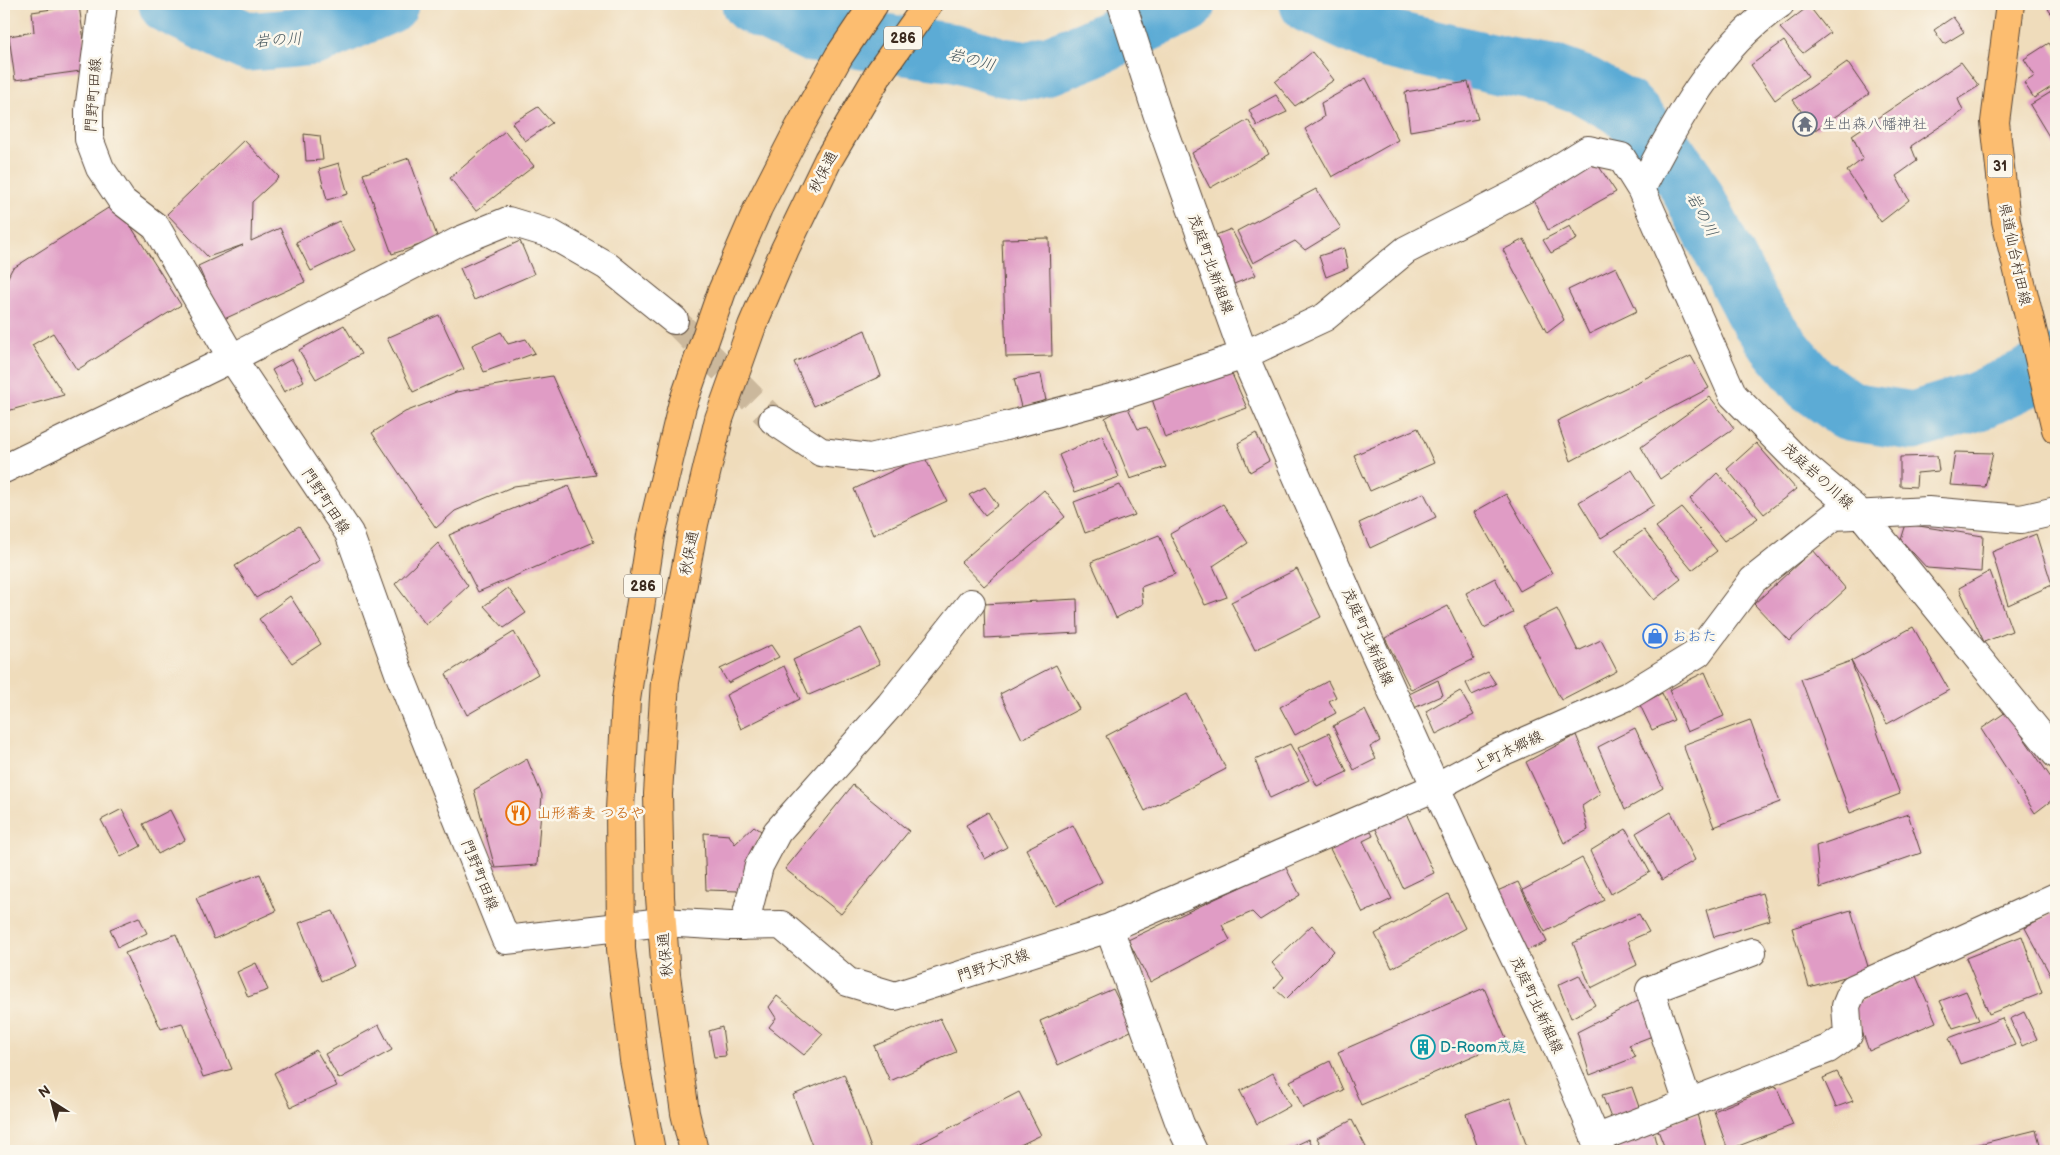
<svg xmlns="http://www.w3.org/2000/svg" width="2060" height="1155" viewBox="0 0 2060 1155" font-family="'Balsamiq Sans','Klee One',sans-serif">
<style>
.lines{fill:none;stroke-linecap:round;stroke-linejoin:round}
.river{stroke:#5babd5;stroke-width:59}
.building{fill:#e09cc5}
.minor-tunnel{stroke:#cbb89c;stroke-width:28;stroke-dasharray:28 14;stroke-linecap:butt}
.minor-casing{stroke:#564536;stroke-width:30}
.major-casing{stroke:#564536;stroke-width:30}
.highway-casing{stroke:#564536;stroke-width:30}
.minor{stroke:#fff;stroke-width:28}
.major{stroke:#fcbd6f;stroke-width:28}
.highway{stroke:#fcbd6f;stroke-width:28}
.labels{text-anchor:middle;stroke-width:5;stroke-linejoin:round;paint-order:stroke}
.shield{fill:#fbf7ec;stroke:#75685c;stroke-width:1}
.shield-label{font-size:14px;font-weight:bold;fill:#3b2a1e}
.street-label{font-size:15px;fill:#3b2a1e;stroke:#fbf7ec}
.worship-label{font-size:15px;fill:#5b616d;stroke:#fbf7ec;text-anchor:start}
.shop-label{font-size:15px;fill:#366cbe;stroke:#fbf7ec;text-anchor:start}
.food-label{font-size:15px;fill:#c56008;stroke:#fbf7ec;text-anchor:start}
.culture-label{font-size:15px;fill:#0d838f;stroke:#fbf7ec;text-anchor:start}
.water-label{font-size:16px;font-style:italic;fill:#46575e;stroke:#fbf7ec}
</style>
<rect width="100%" height="100%" fill="#fbf7ec"/>
<filter id="ink" filterUnits="userSpaceOnUse"><feTurbulence type="fractalNoise" baseFrequency=".02" numOctaves="2"/><feDisplacementMap in="SourceGraphic" scale="10" xChannelSelector="R" yChannelSelector="G"/><feConvolveMatrix kernelMatrix="1 2 1 2 8 2 1 2 1" color-interpolation-filters="sRGB"/></filter>
<filter id="wash" filterUnits="userSpaceOnUse"><feTurbulence type="fractalNoise" baseFrequency=".0096" numOctaves="4" result="noise"/><feDisplacementMap in="SourceGraphic" scale="20" xChannelSelector="R" yChannelSelector="G"/><feGaussianBlur stdDeviation="1.12" result="paint"/><feColorMatrix in="noise" values="0 0 0 0 0 0 0 0 0 0 0 0 0 0 0 0 0 1.4 0 .05"/><feComposite in="paint" operator="in"/></filter>
<g filter="url(#wash)">
<rect width="100%" height="100%" fill="#efdcbb"/>
<g class="lines">
<path class="river" d="M168,4L248,42L315,36L389,4
M751,4L812,33L955,53L1002,67L1028,71L1052,64L1090,49L1186,4
M1309,4L1383,38L1504,66L1552,74L1585,86L1626,109L1660,145L1686,181L1755,313L1777,343L1810,383L1849,411L1913,421L1978,401L2056,364"/>
</g>
<g id="blocks">
<path class="building" d="M2056,4V20L2048,9Z
M79,5L88,70L15,80L9,36L34,32L32,12Z
M1809,6L1830,33L1803,53L1780,28Z
M1953,17L1964,32L1944,44L1934,30Z
M1784,41L1808,76L1775,100L1751,65Z
M2049,43L2056,54V84L2034,98L2024,83L2035,76L2024,59Z
M1312,52L1334,80L1295,106L1275,82Z
M1847,62L1869,94L1815,130L1793,100Z
M1961,62L1979,86L1958,99L1963,111L1911,146L1917,161L1896,176L1909,200L1881,222L1847,171L1863,159L1852,135Z
M1366,78L1398,140L1332,177L1305,129L1324,117L1321,103Z
M1468,82L1478,119L1410,131L1405,92Z
M2056,89V148L2030,105Z
M1276,95L1287,112L1257,126L1249,110Z
M538,107L552,123L525,141L512,123Z
M1248,120L1269,154L1210,188L1192,153Z
M505,131L534,166L476,211L450,178Z
M304,134L320,136L323,160L306,161Z
M244,140L279,177L252,202L251,241L280,228L305,282L222,320L198,266L243,245L208,257L167,214Z
M409,158L438,239L392,254L363,174Z
M1596,162L1616,192L1548,230L1533,199Z
M339,163L348,194L327,200L319,169Z
M1316,189L1341,228L1305,250L1295,241L1253,263L1237,231Z
M116,203L181,305L77,370L53,333L32,345L64,395L4,412V285L12,269Z
M339,221L355,250L311,271L296,242Z
M1570,226L1577,239L1551,253L1543,240Z
M1231,229L1256,275L1234,284L1216,235Z
M1049,238L1052,356L1006,357L1002,239Z
M1524,239L1564,320L1547,333L1503,250Z
M520,241L534,274L474,300L460,268Z
M1344,248L1348,268L1326,277L1319,256Z
M1616,267L1637,311L1589,334L1568,290Z
M439,315L464,369L413,392L387,338Z
M344,325L361,354L316,379L299,350Z
M865,330L881,376L814,406L794,362Z
M501,332L508,344L526,339L535,353L484,372L472,345Z
M1691,356L1709,388L1571,461L1557,421Z
M292,359L304,381L284,392L272,370Z
M1231,372L1247,408L1165,438L1152,399Z
M1041,374L1046,401L1021,407L1014,379Z
M552,376L596,475L514,486L455,511L436,528L372,433L405,412L456,392Z
M1710,397L1734,428L1660,479L1641,447Z
M1127,406L1138,429L1147,427L1166,467L1130,479L1105,418Z
M1418,428L1434,463L1370,491L1354,455Z
M1256,433L1269,461L1250,472L1238,443Z
M1102,435L1119,477L1075,492L1059,455Z
M1756,443L1796,489L1764,514L1727,469Z
M1955,452L1993,453L1985,487L1950,485Z
M924,456L947,501L873,535L854,489Z
M1937,456L1939,471L1917,473L1916,487L1900,486V457Z
M1632,470L1654,505L1601,538L1579,502Z
M1717,473L1758,518L1724,541L1690,499Z
M1120,485L1135,515L1085,533L1074,502Z
M569,486L594,542L478,592L449,535Z
M985,487L998,505L985,515L969,495Z
M1044,490L1065,517L984,586L961,562Z
M1424,493L1436,517L1370,548L1359,523Z
M1506,494L1552,573L1520,591L1474,512Z
M1223,504L1248,543L1213,566L1227,597L1205,605L1170,534Z
M1682,508L1717,551L1692,570L1656,527Z
M1906,524L1983,536L1981,572L1927,568L1901,540Z
M299,526L320,560L256,598L235,566Z
M1644,530L1681,579L1654,600L1615,550Z
M2036,534L2052,585L2008,605L1992,552Z
M1159,535L1175,574L1141,587L1143,604L1116,618L1091,562Z
M438,543L468,586L426,625L395,584Z
M1813,550L1846,589L1789,641L1754,604Z
M1297,569L1321,617L1255,650L1231,602Z
M1990,571L2012,631L1984,642L1959,588Z
M1495,578L1513,613L1484,628L1466,593Z
M508,588L526,613L504,628L484,606Z
M290,596L321,644L292,663L259,619Z
M1077,599L1078,633L985,638L984,604Z
M1448,606L1474,659L1411,690L1385,638Z
M1557,609L1578,651L1601,640L1617,671L1561,700L1523,626Z
M1913,627L1949,690L1887,724L1851,661Z
M861,628L880,664L809,695L793,660Z
M514,632L538,674L467,715L446,674Z
M771,645L779,657L728,683L720,669Z
M1851,661L1900,794L1850,813L1801,679Z
M1056,665L1079,709L1022,739L1000,694Z
M784,666L800,699L741,729L726,695Z
M1488,672L1496,684L1472,695L1466,683Z
M1705,672L1724,716L1687,732L1669,690Z
M1438,680L1443,695L1414,708L1407,695Z
M1328,681L1336,697L1329,701L1336,713L1295,735L1280,707Z
M1460,691L1474,715L1436,734L1426,711Z
M1662,693L1674,720L1652,730L1640,705Z
M1187,694L1226,769L1145,811L1106,736Z
M1365,710L1380,741L1370,747L1376,759L1354,770L1333,726Z
M2006,712L2056,785V797L2035,813L1981,729Z
M1750,720L1780,802L1714,827L1683,745Z
M1635,728L1663,788L1625,810L1598,747Z
M1329,733L1347,772L1317,786L1298,748Z
M1576,735L1600,794L1582,806L1588,830L1564,843L1526,762Z
M1290,744L1309,780L1270,798L1255,760Z
M527,759L542,795L537,865L495,868L474,790Z
M853,785L909,831L841,914L785,869Z
M122,809L141,846L121,857L101,820Z
M1404,809L1434,873L1403,888L1373,823Z
M170,810L185,840L158,854L143,824Z
M988,812L1007,847L985,859L966,825Z
M1671,812L1695,860L1662,880L1636,833Z
M1908,814L1921,853L1820,888L1816,846Z
M1367,823L1373,836L1363,841L1392,899L1363,913L1327,843Z
M1073,825L1102,882L1055,905L1026,849Z
M754,826L761,831L739,891L706,890L704,833L729,835L735,844Z
M1626,829L1650,872L1611,894L1590,851Z
M1582,858L1604,900L1545,932L1523,890Z
M1285,866L1300,895L1260,920L1252,912L1222,925L1230,940L1150,982L1128,940Z
M260,874L276,911L214,939L196,898Z
M1518,882L1547,942L1521,953L1495,892Z
M1762,893L1770,920L1714,937L1706,910Z
M1448,894L1465,928L1392,968L1375,934Z
M1851,910L1869,970L1809,987L1792,928Z
M333,911L357,966L322,981L299,923Z
M2056,912V973L2051,976L2025,928Z
M1639,914L1649,932L1628,941L1637,965L1591,988L1573,943Z
M139,917L147,933L118,947L110,929Z
M1312,925L1334,951L1286,999L1274,988L1284,977L1272,963Z
M176,934L232,1069L203,1077L182,1023L161,1029L125,953Z
M2022,936L2042,993L1989,1014L1966,958Z
M256,963L268,990L248,997L237,972Z
M1579,975L1595,1005L1571,1018L1558,985Z
M1916,976L1936,1022L1869,1051L1853,1005Z
M1484,988L1507,1041L1361,1105L1338,1052Z
M1113,989L1133,1030L1058,1065L1040,1021Z
M1966,991L1979,1020L1953,1028L1940,1001Z
M777,996L823,1034L804,1055L769,1027L776,1018L769,1007Z
M1644,998L1655,1035L1629,1045L1636,1057L1590,1075L1577,1032Z
M2024,1012L2037,1039L2022,1046L2010,1019Z
M940,1018L956,1052L890,1081L874,1046Z
M2002,1018L2015,1045L1960,1064L1949,1038Z
M379,1025L392,1050L339,1079L325,1054Z
M722,1027L726,1056L714,1057L709,1031Z
M316,1050L337,1086L291,1107L274,1073Z
M1330,1061L1343,1090L1303,1108L1290,1081Z
M1837,1072L1853,1101L1836,1107L1823,1078Z
M1273,1073L1290,1106L1257,1124L1240,1091Z
M844,1074L872,1151H814L793,1095Z
M1776,1086L1793,1125L1728,1150L1714,1111Z
M1632,1087L1639,1107L1611,1118L1602,1095Z
M1019,1092L1041,1135L1008,1151H913L911,1148Z
M1510,1098L1527,1147L1516,1151H1479L1466,1114Z
M1697,1114L1707,1151H1666L1657,1128Z
M1352,1120L1368,1151H1324L1317,1138Z
M2036,1130L2042,1151H1951Z
M1653,1131L1658,1151H1621L1618,1145Z
M1309,1139L1315,1151H1284Z"/>
</g>
</g>
<g filter="url(#ink)">
<use href="#blocks" fill-opacity="0" stroke="#564536" stroke-width="1"/>
<g class="lines">
<path class="minor-tunnel" d="M674,320L773,420"/>
<g class="minor-casing">
<path id="minor" d="M103,4L89,110V139L100,168L122,201L156,227L232,358L349,533L399,673L506,940L662,922L730,926L781,925L848,982L895,996L1109,928L1180,1124L1193,1151
M1122,4L1157,113L1244,355L1354,607L1486,898L1554,1040L1601,1151
M1780,4C1715,48 1676,121 1641,189L1733,395L1797,460L1862,515L2056,754
M773,420L821,452L870,458L1002,427L1130,393L1244,355L1325,317L1406,250L1527,188L1588,150L1621,157L1641,189
M4,469L232,358L459,241L508,221L551,234L607,266L674,320
M744,926L759,866L777,832L890,705L971,603
M1109,928L1436,787L1497,754L1628,696L1698,653L1753,580L1834,516L1928,511L2021,519L2056,511
M1688,1103L1650,990L1752,952
M1595,1139L1828,1049L1848,1035L1846,1006L1853,989L2056,897"/>
</g>
<g class="major-casing">
<path id="major" d="M2010,4L1995,122L2006,221L2056,429"/>
</g>
<g class="highway-casing">
<path id="highway" d="M651,1151L634,1060L621,949L620,809L626,700L651,535L682,406L722,291L758,208L799,128L839,56L874,4
M694,1151L685,1113L666,975L660,897L658,794L665,681L694,524L719,419L752,326L785,249L828,160L880,72L928,4"/>
</g>
<use href="#minor" class="minor"/>
<use href="#major" class="major"/>
<use href="#highway" class="highway"/>
</g>
</g>
<defs>
<g id="temple-ring" transform="scale(1.25)"><circle r="9.5" fill="#fbf7ec" stroke="#6b7280" stroke-width="1.5"/><path d="M0-6L5-2H3V0L6.5 2.5H4V6H1.5V3h-3V6H-4V2.5H-6.5L-3 0V-2H-5Z" fill="#6b7280"/></g>
<g id="shop-ring" transform="scale(1.25)"><circle r="9.5" fill="#fbf7ec" stroke="#3f7fe0" stroke-width="1.5"/><path d="M-5-2.5h2.3a2.7 3.5 0 0 1 5.4 0H5L5.5 6h-11ZM-1.5-2.5h3a1.5 2.3 0 0 0-3 0Z" fill="#3f7fe0"/></g>
<g id="restaurant-ring" transform="scale(1.25)"><circle r="9.5" fill="#fbf7ec" stroke="#e8710a" stroke-width="1.5"/><path d="M-5-6h1v4h1v-4h1v4h1v-4h1v5L-1.5 .5V6h-2V.5L-5-1ZM5-6V6H3V1.5H1.5Q1.5-4 5-6Z" fill="#e8710a"/></g>
<g id="building-ring" transform="scale(1.25)"><circle r="9.5" fill="#fbf7ec" stroke="#0f9aa8" stroke-width="1.5"/><path d="M-4-6H4V6H1V3H-1V6H-4ZM-2.5-4.3h1.7v1.8h-1.7ZM.8-4.3h1.7v1.8H.8ZM-2.5-1h1.7V.8h-1.7ZM.8-1h1.7V.8H.8Z" fill="#0f9aa8"/></g>
</defs>
<g fill-rule="evenodd">
<use href="#temple-ring" x="1805" y="124"/>
<use href="#shop-ring" x="1655" y="636"/>
<use href="#restaurant-ring" x="518" y="813"/>
<use href="#building-ring" x="1423" y="1047"/>
</g>
<g class="labels">
<g class="shield">
<rect x="884" y="26.5" width="38" height="23" rx="4"/>
<rect x="1987.5" y="154.5" width="25" height="23" rx="4"/>
<rect x="624" y="574.5" width="38" height="23" rx="4"/>
</g>
<g class="shield-label">
<text x="903" y="43">286</text>
<text x="2000" y="171">31</text>
<text x="643" y="591">286</text>
</g>
<g class="street-label">
<text transform="translate(93 95) rotate(-86)" y="5">門野町田線</text>
<text transform="translate(823 172) rotate(-63)" y="5">秋保通</text>
<text transform="translate(2015 254) rotate(78)" y="5">県道仙台村田線</text>
<text transform="translate(1211 264) rotate(70)" y="5">茂庭町北新組線</text>
<text transform="translate(1818 476) rotate(42)" y="5">茂庭岩の川線</text>
<text transform="translate(326 501) rotate(57)" y="5">門野町田線</text>
<text transform="translate(689 553) rotate(-79)" y="5">秋保通</text>
<text transform="translate(1368 637) rotate(66)" y="5">茂庭町北新組線</text>
<text transform="translate(1508 751) rotate(-26)" y="5">上町本郷線</text>
<text transform="translate(480 875) rotate(68)" y="5">門野町田線</text>
<text transform="translate(665 955) rotate(-95)" y="5">秋保通</text>
<text transform="translate(993 965) rotate(-18)" y="5">門野大沢線</text>
<text transform="translate(1537 1005) rotate(65)" y="5">茂庭町北新組線</text>
</g>
<g class="worship-label">
<text x="1822" y="129">生出森八幡神社</text>
</g>
<g class="shop-label">
<text x="1672" y="641">おおた</text>
</g>
<g class="food-label">
<text x="536" y="818">山形蕎麦 つるや</text>
</g>
<g class="culture-label">
<text x="1440" y="1052">D-Room茂庭</text>
</g>
<g class="water-label">
<text transform="translate(278 39) rotate(-4)" y="6">岩の川</text>
<text transform="translate(972 59) rotate(15)" y="6">岩の川</text>
<text transform="translate(1703 214) rotate(62)" y="6">岩の川</text>
</g>
</g>
<rect width="2060" height="1155" fill="none" stroke="#fbf7ec" stroke-width="20"/>
<g transform="translate(52 1102) rotate(324)" stroke="#fbf7ec" stroke-width="4" paint-order="stroke">
<path d="M0-4L9 19L0 12L-9 19Z" fill="#3b2a1e"/>
<text y="-8" font-size="14" font-weight="bold" text-anchor="middle" fill="#3b2a1e">N</text>
</g>
</svg>
